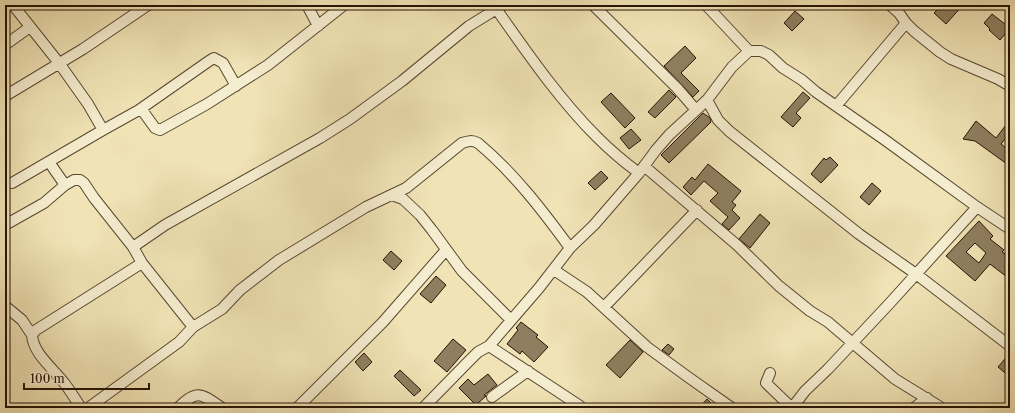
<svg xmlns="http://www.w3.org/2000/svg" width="1015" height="413" viewBox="0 0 1015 413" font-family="'Libre Caslon Text',serif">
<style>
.building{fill:#8f7f60;stroke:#261303;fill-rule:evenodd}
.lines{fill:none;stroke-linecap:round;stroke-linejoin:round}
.minor-casing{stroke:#584730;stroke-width:12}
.minor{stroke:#f5edcf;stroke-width:10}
</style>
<rect width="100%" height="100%" fill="#f0e3b5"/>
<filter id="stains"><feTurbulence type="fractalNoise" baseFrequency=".005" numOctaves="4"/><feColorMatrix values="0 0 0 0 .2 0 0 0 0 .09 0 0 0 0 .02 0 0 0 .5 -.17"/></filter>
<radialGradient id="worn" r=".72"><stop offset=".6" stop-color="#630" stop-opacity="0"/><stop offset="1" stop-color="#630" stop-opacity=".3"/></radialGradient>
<path class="building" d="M942,5H963L946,24L934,13Z
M795,11L804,19L792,31L784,23Z
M992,14L1010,28L1000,40L989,30L990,29L984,23Z
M685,46L696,58L681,73L699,91L693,97L664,66Z
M669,90L676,97L655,118L648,112Z
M803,92L810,98L796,113L801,118L793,127L781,117Z
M611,93L635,118L625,128L601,102Z
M703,113L710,118L711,122L669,163L661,155Z
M976,121L996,138L1006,125L1010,128V133L1001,144L1010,151V160L1007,164L975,141L963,139Z
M631,129L641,140L629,149L620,138Z
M830,157L838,165L821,183L811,174L824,158L826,160Z
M708,164L741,191L732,202L736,205L732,210L740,218L729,230L722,224L728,217L710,201L718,193L704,181L691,195L683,187L692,177L695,180Z
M601,171L608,178L595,190L588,183Z
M872,183L881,191L869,205L860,197Z
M760,214L770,223L750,248L739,239Z
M979,221L993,236L990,239L1004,250L1002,252L1010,257V273L1007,277L990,264L975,281L946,256ZM975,243L986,253L979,263L966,252Z
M391,251L402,261L394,270L383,260Z
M436,276L446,285L431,303L420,294Z
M521,322L538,335L536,337L548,347L534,362L522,351L520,354L507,344L518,330L516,328Z
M453,339L466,350L447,372L434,361Z
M630,340L643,352L620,378L606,365Z
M668,344L674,349L669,355L662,350Z
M364,353L372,362L363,371L355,362Z
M1010,353V377L998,367Z
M400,370L421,390L414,396L394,376Z
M488,374L497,385L484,395L486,396L476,405L459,388L468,379L474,385Z
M707,399L716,408H699Z"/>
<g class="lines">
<g class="minor-casing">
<path id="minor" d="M13,5L59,63L88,104L103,130L139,110H142L155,128L160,130L207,104L268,65L344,5
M307,5L318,26
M593,5L677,88L696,110
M706,5L749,51
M890,5L899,13L906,23L914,31L940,52L951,59L998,79L1010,86
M497,10C528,54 559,99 597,137C610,150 624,162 639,173
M5,45L30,27
M5,96L83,49L148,5
M707,100L718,120L729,131L859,234L916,274L1010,346
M836,106L906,23
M139,110L209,61L214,58L223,63L236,86
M49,162L65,185
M644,166L737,245L779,286L810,311L828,322L895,379L942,408
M12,183L103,130
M392,195L403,199L420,215L432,230L462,271L511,320
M5,225L44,203L65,185L74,180H80L84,183L94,198L133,247L142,263L193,327
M133,247L165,225L320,138L350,119L402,81L469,26L503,5
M554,270L587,292L647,347L688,377L732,408
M5,306L22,320L32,335
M604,307L697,210
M489,346L580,406
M770,373L766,383L792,408
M492,397L528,371
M81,408C76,400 71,392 65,384C54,369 33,354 32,335L36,330L142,263
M88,408L179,342L193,327L222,309L240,290L279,260L366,207L406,188L462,143C468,141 472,140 478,143C514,173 543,211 570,248
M178,408C197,388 202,394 222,408
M297,408L383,322L446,250
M423,408L467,363L478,352L489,346L539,288L570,248L594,225L639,173L656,150L669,135L707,100L732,67L749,51H761L769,55L783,68L802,80L816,92L885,140L977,207L1010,229
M792,408L805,391L828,369L889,304L977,207
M914,408L927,398"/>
</g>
<use href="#minor" class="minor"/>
</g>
<rect width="1015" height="413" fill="none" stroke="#f0e3b5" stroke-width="20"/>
<rect x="6" y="6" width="1003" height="401" fill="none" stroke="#261303" stroke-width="2"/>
<rect x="10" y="10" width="995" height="393" fill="none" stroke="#261303"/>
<path d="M24 383v6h125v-6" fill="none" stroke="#261303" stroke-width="2"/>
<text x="30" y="383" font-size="12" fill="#261303" stroke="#f5edcf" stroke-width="3" paint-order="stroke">100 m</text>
<rect width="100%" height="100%" filter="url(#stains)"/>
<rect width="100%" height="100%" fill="url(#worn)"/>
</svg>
